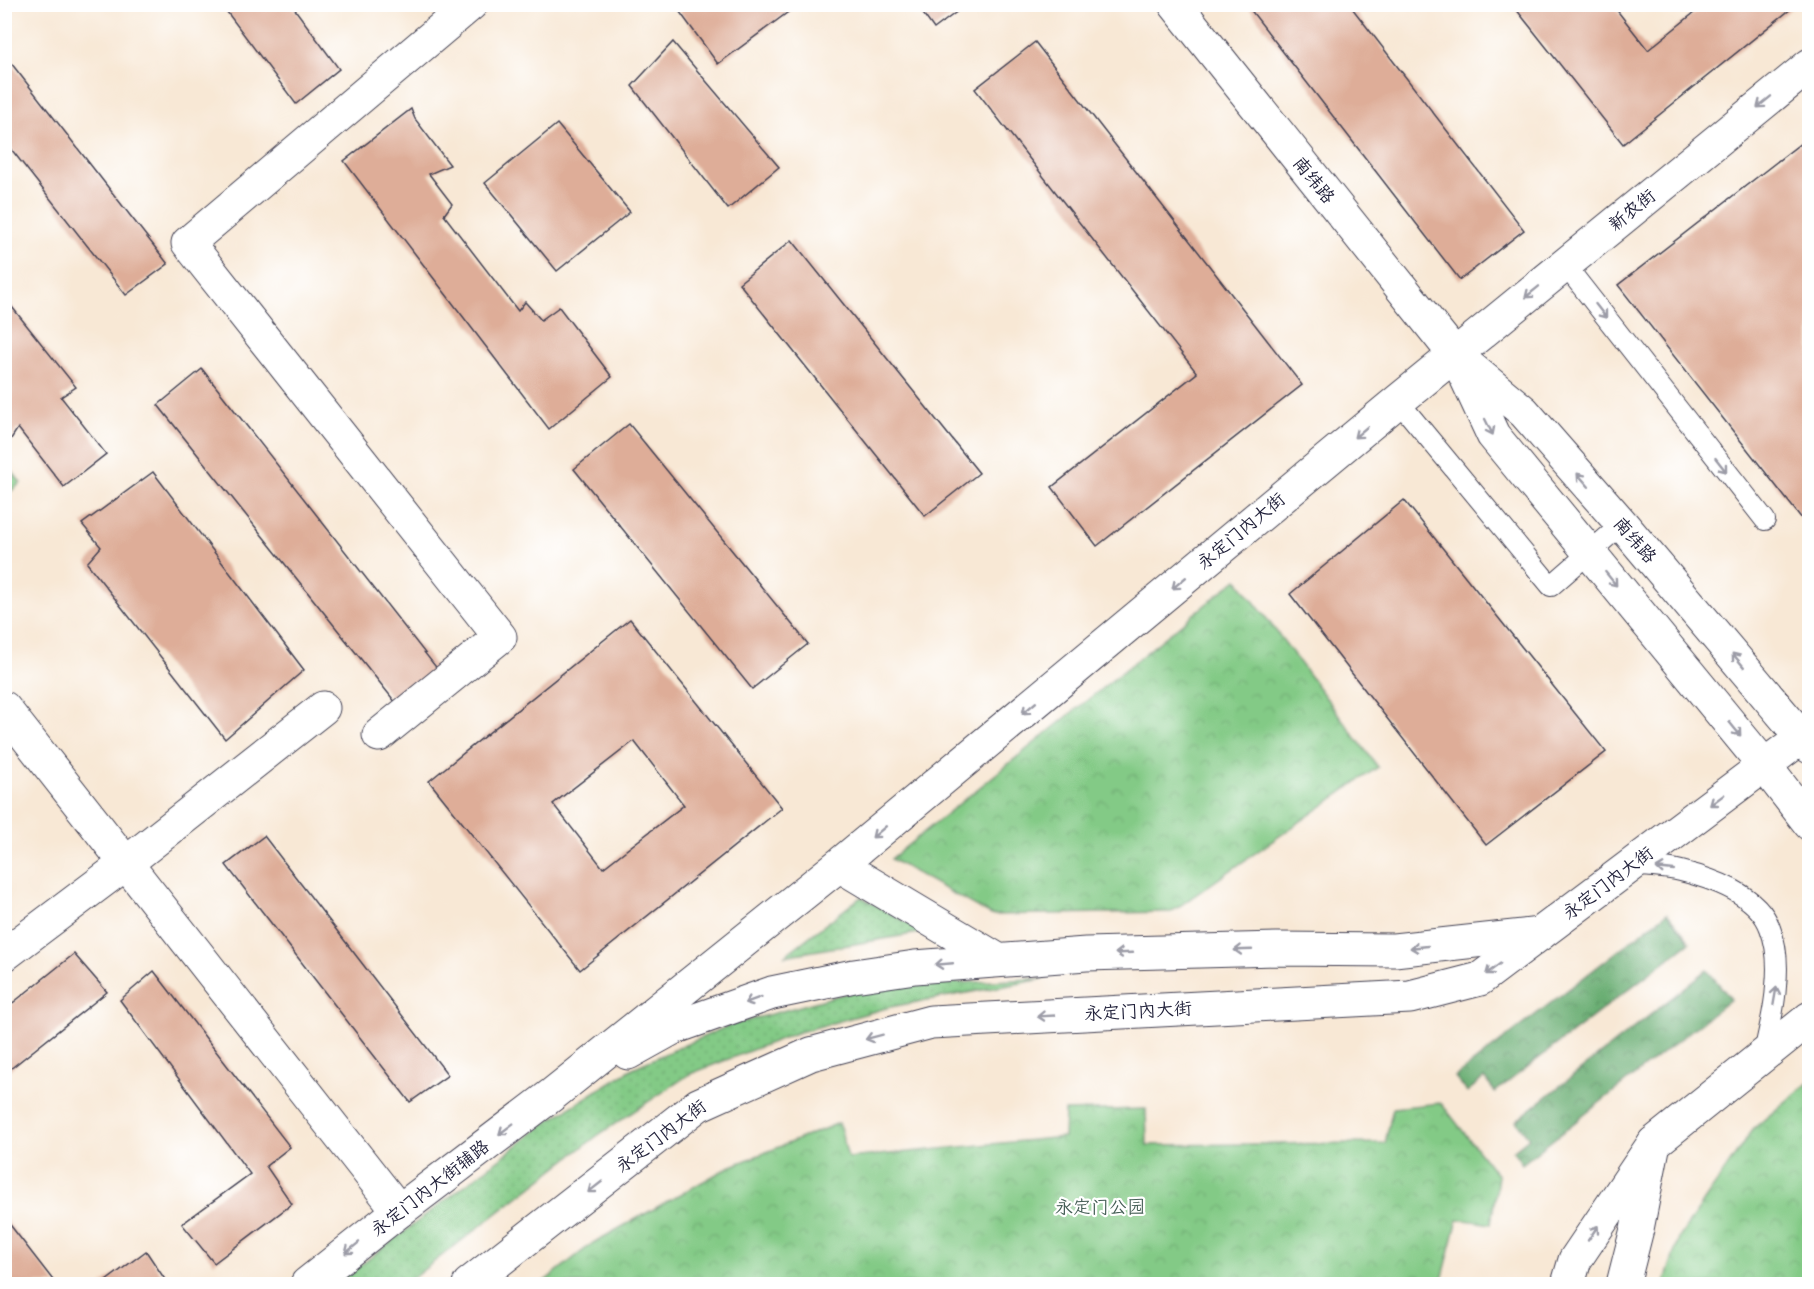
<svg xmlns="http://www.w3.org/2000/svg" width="1814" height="1289" viewBox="0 0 1814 1289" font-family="Itim,'LXGW WenKai TC',sans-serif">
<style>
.grass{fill:url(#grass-dots);stroke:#527660;stroke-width:1.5}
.forest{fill:url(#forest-crowns);stroke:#466857;stroke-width:1.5}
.park{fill:url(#park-crowns);stroke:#527660;stroke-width:1.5}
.garden{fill:#83ca86;stroke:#527660;stroke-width:1.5}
.building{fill:#dead98;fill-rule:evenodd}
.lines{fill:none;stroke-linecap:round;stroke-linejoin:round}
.lane-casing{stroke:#424052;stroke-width:22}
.street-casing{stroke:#424052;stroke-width:35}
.secondary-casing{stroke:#424052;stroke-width:35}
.primary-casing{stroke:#424052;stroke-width:35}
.lane{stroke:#fff;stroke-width:20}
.street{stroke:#fff;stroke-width:33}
.secondary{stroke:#fff;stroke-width:33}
.primary{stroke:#fff;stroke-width:33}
.oneway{stroke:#9c9ca7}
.labels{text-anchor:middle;stroke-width:4.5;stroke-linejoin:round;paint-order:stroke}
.street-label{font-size:18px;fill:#22223b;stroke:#fff}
.park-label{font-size:18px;fill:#445d55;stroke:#fff}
</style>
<defs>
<pattern id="grass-dots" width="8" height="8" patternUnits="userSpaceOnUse" patternTransform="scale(1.5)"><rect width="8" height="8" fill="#83ca86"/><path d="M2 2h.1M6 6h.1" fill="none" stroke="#71ad75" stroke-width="1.8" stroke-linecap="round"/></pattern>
<pattern id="forest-crowns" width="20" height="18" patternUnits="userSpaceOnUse" patternTransform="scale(1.5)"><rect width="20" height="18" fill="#6aae73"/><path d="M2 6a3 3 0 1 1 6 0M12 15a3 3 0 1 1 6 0" fill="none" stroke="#578d60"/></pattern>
<pattern id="park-crowns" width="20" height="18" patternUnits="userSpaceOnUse" patternTransform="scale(1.5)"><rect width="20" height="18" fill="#83ca86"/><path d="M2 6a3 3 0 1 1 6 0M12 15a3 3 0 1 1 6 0" fill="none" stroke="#71ad75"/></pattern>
</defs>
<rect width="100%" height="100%" fill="#fff"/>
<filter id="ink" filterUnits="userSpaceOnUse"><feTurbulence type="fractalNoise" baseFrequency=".0167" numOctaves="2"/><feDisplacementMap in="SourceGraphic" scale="12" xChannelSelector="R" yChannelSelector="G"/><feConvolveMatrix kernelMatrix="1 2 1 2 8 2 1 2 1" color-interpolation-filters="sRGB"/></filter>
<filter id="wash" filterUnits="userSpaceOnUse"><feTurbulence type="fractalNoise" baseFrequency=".008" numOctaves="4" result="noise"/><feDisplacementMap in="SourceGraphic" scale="24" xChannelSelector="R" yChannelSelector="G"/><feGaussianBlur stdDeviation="1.35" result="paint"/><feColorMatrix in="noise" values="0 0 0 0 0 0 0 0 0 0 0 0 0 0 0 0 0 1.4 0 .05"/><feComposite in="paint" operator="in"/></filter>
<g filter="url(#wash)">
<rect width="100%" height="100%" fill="#f8e8d5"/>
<path class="grass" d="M861,897L924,932L784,956Z
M1048,978L890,1007L796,1033L690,1074L597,1136L405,1284H336L550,1120L633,1068L728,1026L865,988Z"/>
<path class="forest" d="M1667,913L1690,942L1495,1092L1484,1078L1467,1092L1455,1077Z
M1707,970L1731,999L1522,1164L1513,1151L1529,1138L1516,1121Z"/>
<path class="park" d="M1237,579L1378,767L1171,912L991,915L891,859Z
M1809,1082V1284H1664L1679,1238L1753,1129Z
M1441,1103L1498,1176L1491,1224L1458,1219L1441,1284H541L593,1243L729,1167L839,1123L848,1158L1064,1137L1065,1111L1146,1109L1147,1145L1385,1143L1393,1108Z"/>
<path class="garden" d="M5,462L21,483L5,496Z"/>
<g id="blocks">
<path class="building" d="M221,4H291L339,69L296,104Z
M674,4H799L718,64Z
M916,4H967L934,29Z
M1246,4H1349L1524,230L1460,280Z
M1512,4H1612L1648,50L1705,4H1797L1623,144Z
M673,42L779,167L728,209L632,86Z
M1035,42L1302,385L1097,546L1052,487L1197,373L975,89Z
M4,54L168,264L126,295L4,140Z
M411,109L415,119L450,165L429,174L452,204L444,215L518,311L525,302L541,320L559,307L612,377L549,429L344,161Z
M557,124L630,212L557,271L485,183Z
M1810,136V529L1618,285Z
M792,240L979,473L925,516L739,283Z
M4,297L76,387L61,397L106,454L64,487L18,428L9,442L4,436Z
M202,369L439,671L396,703L158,405Z
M629,424L808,644L752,689L574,469Z
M153,472L304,670L225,739L87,563L101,547L82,524Z
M1404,500L1606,752L1486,845L1290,594Z
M630,619L782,808L580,970L429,781ZM634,741L684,805L603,868L553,804Z
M264,836L448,1075L410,1102L226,865Z
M74,954L107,992L4,1074V1010Z
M154,971L290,1147L266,1166L292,1204L214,1263L182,1224L250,1174L120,1000Z
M4,1217L56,1284H4Z
M146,1251L168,1284H102Z"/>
</g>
</g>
<g filter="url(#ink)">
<use href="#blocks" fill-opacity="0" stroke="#424052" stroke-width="1.5"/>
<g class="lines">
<g class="lane-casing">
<path id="lane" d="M1565,265L1765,520
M1398,401L1551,586L1622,524
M1631,865C1647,867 1665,867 1681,871C1713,879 1758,894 1770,928C1777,946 1778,967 1776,986C1775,1009 1768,1032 1764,1054"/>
</g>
<g class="street-casing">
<path id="street" d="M4,708L399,1211
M379,735L500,637L188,243L471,4
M4,955L125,864L323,708"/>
</g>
<g class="secondary-casing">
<path id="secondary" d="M1175,4L1455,355L1524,412L1622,524L1810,747
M1460,364L1493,435L1764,765L1810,824
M839,865L998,960
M628,1053L673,1028L772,993L854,976L915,967L1086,954L1277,949L1394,950L1540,934
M307,1284L399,1211L553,1094L839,865L1398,401L1810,65
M1623,1284L1637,1229L1654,1143"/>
</g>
<g class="primary-casing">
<path id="primary" d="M469,1284L698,1105L811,1054L931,1022L1410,997L1480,979L1810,731
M1568,1284L1575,1260L1654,1143L1810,1018"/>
</g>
<use href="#lane" class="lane"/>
<use href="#street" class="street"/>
<use href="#secondary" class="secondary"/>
<use href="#primary" class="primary"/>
</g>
<defs><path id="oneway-shaft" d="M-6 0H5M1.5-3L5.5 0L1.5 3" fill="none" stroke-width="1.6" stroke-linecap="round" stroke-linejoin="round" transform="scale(1.5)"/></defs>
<g class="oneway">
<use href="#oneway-shaft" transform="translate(1764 102) rotate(141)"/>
<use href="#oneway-shaft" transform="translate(1532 292) rotate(141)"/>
<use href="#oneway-shaft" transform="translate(1601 311) rotate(52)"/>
<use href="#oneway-shaft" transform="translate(1489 427) rotate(64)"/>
<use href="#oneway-shaft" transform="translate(1361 432) rotate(140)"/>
<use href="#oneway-shaft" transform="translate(1721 465) rotate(52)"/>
<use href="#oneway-shaft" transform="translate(1583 480) rotate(-131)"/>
<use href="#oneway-shaft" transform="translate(1611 579) rotate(51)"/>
<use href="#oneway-shaft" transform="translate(1179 583) rotate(140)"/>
<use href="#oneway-shaft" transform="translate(1738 660) rotate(-130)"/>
<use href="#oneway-shaft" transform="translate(1029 708) rotate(140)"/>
<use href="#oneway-shaft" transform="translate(1735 729) rotate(51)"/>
<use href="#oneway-shaft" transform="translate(1717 800) rotate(143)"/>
<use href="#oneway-shaft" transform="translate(879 832) rotate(140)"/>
<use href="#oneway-shaft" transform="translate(1665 869) rotate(-174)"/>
<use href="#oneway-shaft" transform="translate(1419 947) rotate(174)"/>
<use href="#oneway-shaft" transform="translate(1243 950) rotate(178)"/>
<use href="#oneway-shaft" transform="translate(1124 953) rotate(178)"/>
<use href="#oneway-shaft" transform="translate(944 964) rotate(175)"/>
<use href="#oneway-shaft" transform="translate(1493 969) rotate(143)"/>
<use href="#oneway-shaft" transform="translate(1775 996) rotate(-80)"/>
<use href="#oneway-shaft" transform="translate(753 1000) rotate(160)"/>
<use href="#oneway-shaft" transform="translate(1046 1016) rotate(177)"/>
<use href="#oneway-shaft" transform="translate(874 1037) rotate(165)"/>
<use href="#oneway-shaft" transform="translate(506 1129) rotate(143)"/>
<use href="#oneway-shaft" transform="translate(595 1187) rotate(142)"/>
<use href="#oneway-shaft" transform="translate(1593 1233) rotate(-56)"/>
<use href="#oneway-shaft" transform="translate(352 1248) rotate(141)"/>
</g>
</g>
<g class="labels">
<g class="street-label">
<text transform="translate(1314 180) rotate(51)" y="6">南纬路</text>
<text transform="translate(1632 210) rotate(-39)" y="6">新农街</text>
<text transform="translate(1241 531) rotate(-40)" y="6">永定门内大街</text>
<text transform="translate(1635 540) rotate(49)" y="6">南纬路</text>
<text transform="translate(1608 883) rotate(-37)" y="6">永定门内大街</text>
<text transform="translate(1138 1011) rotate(-3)" y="6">永定门内大街</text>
<text transform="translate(661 1136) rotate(-37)" y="6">永定门内大街</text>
<text transform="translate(430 1188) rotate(-38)" y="6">永定门内大街辅路</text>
</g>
<g class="park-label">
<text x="1100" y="1213">永定门公园</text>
</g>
</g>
<rect width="1814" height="1289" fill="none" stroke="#fff" stroke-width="24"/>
</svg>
